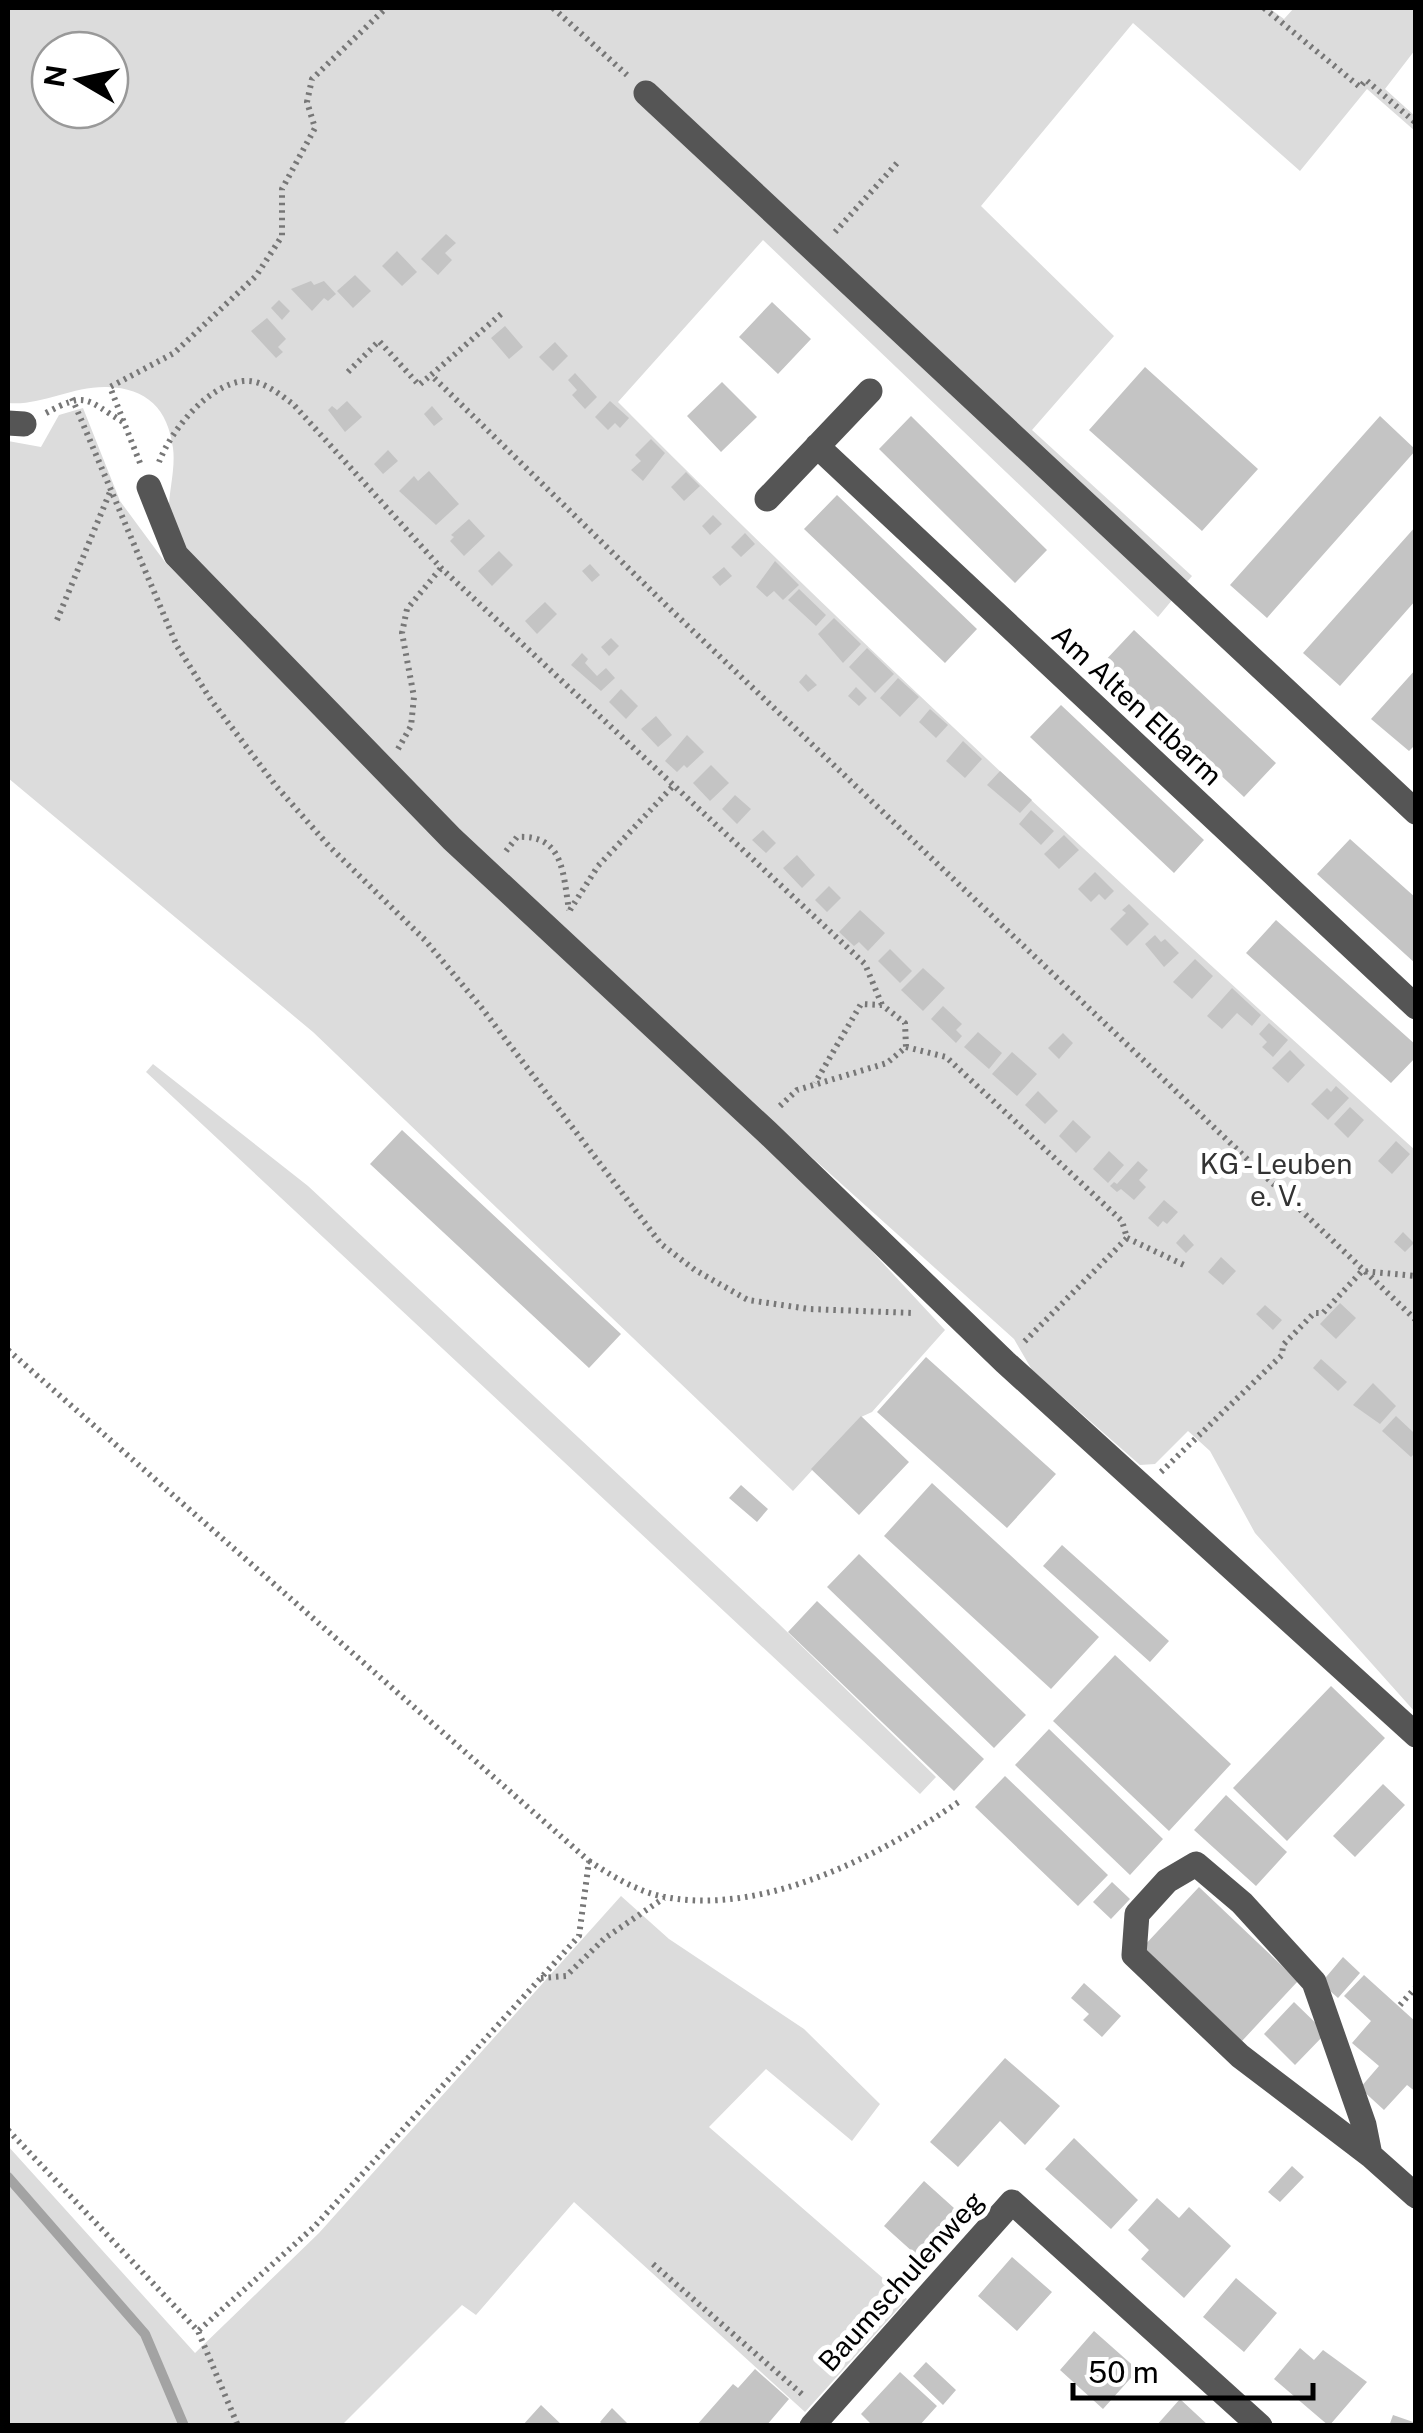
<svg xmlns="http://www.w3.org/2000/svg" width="1423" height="2433" viewBox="0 0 1423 2433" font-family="'Public Sans',sans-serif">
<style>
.green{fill:#dcdcdc;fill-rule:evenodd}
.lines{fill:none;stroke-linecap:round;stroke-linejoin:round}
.stream{stroke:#a3a3a3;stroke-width:10}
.building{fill:#c4c4c4}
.path{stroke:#777;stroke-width:6;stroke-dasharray:2.5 5;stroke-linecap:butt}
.minor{stroke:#555;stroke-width:25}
.labels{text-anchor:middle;stroke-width:10;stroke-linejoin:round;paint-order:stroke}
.street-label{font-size:28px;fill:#000;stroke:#fff}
.park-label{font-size:28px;fill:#333;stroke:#fff}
</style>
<rect width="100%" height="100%" fill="#fff"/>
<path class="green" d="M8,8H1269L1284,19L1294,8H1415V50L1385,89L1415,116V131L1367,89L1300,171L1133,23L981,206L1114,336L1032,430L1192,576L1158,617L763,240L618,402C875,661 1145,907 1415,1150V1712L1255,1533L1210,1451L1188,1431L1155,1464L1140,1465L1032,1370L1014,1339L581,950L182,555C178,544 170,530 169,519C167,496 176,471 173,448C168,409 147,388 107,387C72,386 41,406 8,403ZM50,50H110V110H50Z
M83,408L120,501L165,562L377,779L700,1081L866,1245L945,1330L872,1412L861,1417L793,1491L313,1032L8,778V441L41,447L59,415Z
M153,1064L308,1186L778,1623L936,1777L920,1794L146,1072Z
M621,1896L669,1939L804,2029L880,2104L852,2141L766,2069L709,2127L907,2299L805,2412L574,2202L476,2315L462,2305L342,2425H8V2146L195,2353L319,2233Z"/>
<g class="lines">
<path class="stream" d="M8,2177L145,2334L184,2426"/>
</g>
<path class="building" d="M446,234L456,243L445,253L452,260L438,275L421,259Z
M397,251L417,272L402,286L382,266Z
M355,275L371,291L353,308L337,291Z
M311,281L314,285L324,281L336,294L328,301L324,298L312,311L291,289Z
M279,300L290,311L282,320L271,308Z
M772,302L811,339L778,374L739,337Z
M267,318L286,339L278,347L283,352L276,358L251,331Z
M505,326L523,347L509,359L491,338Z
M555,342L568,356L553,371L539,357Z
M1145,367L1258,469L1202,531L1089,430Z
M575,373L597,397L585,409L572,395L577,390L568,380Z
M722,382L757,417L721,452L687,416Z
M347,401L362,417L345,432L328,410L332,406L337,410Z
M610,401L629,418L620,428L615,423L608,430L595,417Z
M432,406L443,419L434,426L424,414Z
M911,416L1047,550L1015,583L879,449Z
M1380,416L1416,450L1267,618L1230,585Z
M651,439L665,453L643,481L631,470L641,461L635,455Z
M388,450L398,461L383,474L374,464Z
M429,471L459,504L436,525L399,491L414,476L418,481Z
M686,472L700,486L684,501L671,487Z
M837,495L977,629L945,663L804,529Z
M713,515L722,524L710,535L702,526Z
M469,519L485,536L464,556L450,541L454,537L451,535Z
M1416,526V600L1340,686L1303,653Z
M745,533L755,544L741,557L731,547Z
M499,551L513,565L492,586L478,571Z
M775,561L799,585L783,600L774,591L767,597L756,587Z
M590,564L600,575L592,582L582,571Z
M724,567L732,576L720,586L712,577Z
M799,589L826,615L816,626L788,600Z
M545,602L557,614L537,634L525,621Z
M834,618L861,644L843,663L818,634Z
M1134,630L1276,763L1244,797L1102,664Z
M611,638L619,646L609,656L601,647Z
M867,648L894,674L875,693L849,667Z
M582,653L588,659L585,663L597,676L606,668L615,678L601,691L571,665Z
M1416,669V744L1409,751L1371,719Z
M806,674L817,685L808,692L799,682Z
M898,678L919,697L900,717L880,698Z
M856,687L867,698L859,706L848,696Z
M621,689L638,706L626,719L609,702Z
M1061,705L1204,840L1174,873L1030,737Z
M930,709L948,725L936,738L919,722Z
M656,716L672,735L658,747L641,729Z
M687,735L704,752L687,768L684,765L677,772L665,761Z
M963,741L982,759L965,778L946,761Z
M711,765L729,783L710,801L693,783Z
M1000,771L1032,800L1020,813L987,785Z
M735,795L751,809L737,824L722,809Z
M1031,810L1054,831L1041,845L1019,824Z
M763,830L776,843L766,853L752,840Z
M1064,835L1079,850L1059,869L1044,854Z
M1350,839L1416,898V964L1317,874Z
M797,855L815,875L802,888L783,868Z
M1095,872L1114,891L1105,900L1099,894L1091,902L1078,889Z
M829,886L841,898L827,912L815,900Z
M1129,904L1149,924L1127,946L1110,929L1126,913L1122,910Z
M860,910L885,933L868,951L859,942L854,946L839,932Z
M1276,920L1416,1045V1057L1391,1083L1246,953Z
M1155,935L1161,942L1165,939L1179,953L1164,967L1145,944Z
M890,949L912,971L900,983L878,961Z
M1195,959L1213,976L1192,999L1173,982Z
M923,968L945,988L923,1011L901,990Z
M1232,988L1261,1015L1252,1026L1237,1013L1222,1029L1207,1016Z
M943,1006L962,1024L956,1030L962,1036L956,1043L931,1019Z
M1269,1023L1288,1040L1273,1057L1262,1047L1267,1042L1259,1034Z
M978,1032L1002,1053L989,1069L964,1047Z
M1063,1033L1073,1043L1059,1059L1048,1048Z
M1290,1050L1305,1065L1288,1083L1272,1068Z
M1012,1052L1037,1074L1017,1096L992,1074Z
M1336,1086L1349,1098L1328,1120L1311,1104L1327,1088L1331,1092Z
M1038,1091L1058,1111L1045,1124L1025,1105Z
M1350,1107L1364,1120L1348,1138L1334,1124Z
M1073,1120L1091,1137L1076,1153L1059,1136Z
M402,1130L621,1334L589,1368L370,1164Z
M1396,1141L1410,1154L1392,1174L1378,1161Z
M1109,1151L1124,1165L1108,1183L1093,1169Z
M1334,1155L1346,1166L1337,1175L1326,1164Z
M1138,1161L1148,1170L1139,1180L1146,1187L1134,1200L1121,1189L1117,1192L1110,1186L1114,1182L1117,1184Z
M1164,1200L1178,1212L1167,1224L1163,1221L1158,1227L1148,1218Z
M1403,1232L1414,1243L1405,1252L1394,1242Z
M1184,1234L1194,1245L1186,1253L1176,1243Z
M1221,1257L1236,1271L1223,1285L1208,1272Z
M1340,1303L1356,1318L1336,1339L1320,1324Z
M1265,1305L1282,1320L1273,1330L1256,1314Z
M926,1357L1056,1474L1007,1528L877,1412Z
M1321,1359L1347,1382L1338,1391L1313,1368Z
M1373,1383L1396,1406L1380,1424L1353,1405Z
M861,1416L909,1462L859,1515L811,1469Z
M1396,1416L1413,1432L1416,1428V1452L1411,1457L1382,1431Z
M932,1483L1099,1637L1051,1689L884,1536Z
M741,1485L768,1509L757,1522L729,1498Z
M1062,1545L1169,1641L1150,1662L1043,1566Z
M859,1554L1026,1715L994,1748L827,1587Z
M817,1601L984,1759L954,1791L788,1632Z
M1115,1655L1231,1764L1169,1831L1053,1721Z
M1331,1686L1385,1738L1287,1841L1233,1788Z
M1049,1729L1163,1839L1130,1875L1015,1765Z
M1005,1776L1108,1875L1078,1906L975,1807Z
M1383,1784L1405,1805L1355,1857L1333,1836Z
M1226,1795L1287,1852L1256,1886L1194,1830Z
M1112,1882L1130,1899L1111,1919L1093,1902Z
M1199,1887L1298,1981L1242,2041L1143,1947Z
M1343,1957L1360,1973L1338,1998L1321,1983Z
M1364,1975L1416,2022V2092L1407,2085L1384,2110L1360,2088L1379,2066L1352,2043L1371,2021L1344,1996Z
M1084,1983L1121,2016L1102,2037L1083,2020L1089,2014L1071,1998Z
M1294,2002L1326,2033L1295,2065L1264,2034Z
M1005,2058L1060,2106L1025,2145L1000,2121L958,2167L930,2142Z
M1074,2138L1138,2200L1111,2229L1045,2169Z
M1292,2166L1304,2177L1280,2202L1268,2192Z
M924,2181L964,2217L924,2262L884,2226Z
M1157,2198L1179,2218L1189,2207L1231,2246L1184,2298L1141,2259L1149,2250L1128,2230Z
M1012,2257L1052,2292L1017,2331L978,2296Z
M1236,2278L1277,2313L1244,2352L1203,2317Z
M1094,2331L1138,2370L1103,2409L1060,2370Z
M1300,2348L1314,2360L1323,2350L1367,2382L1329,2426L1274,2379Z
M926,2362L956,2390L943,2405L913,2376Z
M755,2369L789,2399L766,2426H696L733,2384L738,2388Z
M900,2372L937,2406L919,2426H873L861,2414Z
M1180,2399L1209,2426H1156Z
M541,2405L563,2426H522Z
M612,2408L630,2426H604L600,2422Z
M1393,2415L1416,2423V2426H1389Z"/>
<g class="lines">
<path class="path" d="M553,8L627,75
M1264,8L1360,87L1366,80L1416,123
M835,232L898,162
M501,314L431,375L670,609L1416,1320
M348,372L379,341L419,385L431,375
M72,398L177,646L211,700L276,786L329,846L425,940L481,1007L661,1244L695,1270L748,1300L809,1309L913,1313
M46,413C87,391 85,399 123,422
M159,462C171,431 206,386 243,381C262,379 279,394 293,404L441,568L865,964L882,1005
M140,463L110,387L174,353L256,276L282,236V189L315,128L307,102L312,79L386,8
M57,620L110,492
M398,749L411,726L414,697L402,633L407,609L441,568
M506,851L517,837C564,834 563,874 569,910
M570,910L598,866L673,786
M906,1047L946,1057L1122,1221L1127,1238L1023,1343
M780,1106L797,1090L887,1063L906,1047L905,1023L882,1005L861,1004L815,1083
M1127,1238L1186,1266
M8,1350L589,1861L579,1936L314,2227L198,2331
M1161,1472L1282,1355L1283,1345L1314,1313H1323L1362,1271L1416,1276
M589,1861C612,1876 638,1892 665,1897C764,1916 881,1855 960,1801
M541,1978L566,1976L605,1938L664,1898
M1400,2005L1416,1987
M8,2130L198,2331L238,2426
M653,2264L804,2396"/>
<path class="minor" d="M646,93L1416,812
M8,423L24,424
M817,446L1416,1007
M149,487L176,555L452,839L767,1132L1005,1362L1416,1735
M767,499L870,391
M1370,2155L1364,2125L1314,1982L1242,1903L1196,1864L1167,1881L1137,1914L1134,1955L1240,2056L1370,2155L1416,2196
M812,2426L1012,2202L1260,2426"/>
</g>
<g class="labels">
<g class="street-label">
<text transform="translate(1137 705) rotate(43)" y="10">Am Alten Elbarm</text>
<text transform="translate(901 2281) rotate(-48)" y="10">Baumschulenweg</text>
</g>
<g class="park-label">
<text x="1276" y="1174">KG - Leuben<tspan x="1276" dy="32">e. V.</tspan></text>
</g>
</g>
<rect width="1423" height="2433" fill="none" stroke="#000000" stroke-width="20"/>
<g transform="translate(80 80) rotate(279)"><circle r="48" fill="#ffffff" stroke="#999999" stroke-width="2.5"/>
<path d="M0-8L18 38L0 25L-18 38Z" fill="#000000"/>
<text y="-15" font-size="28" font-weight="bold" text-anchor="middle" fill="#000000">N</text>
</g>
<path d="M1073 2383v15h240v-15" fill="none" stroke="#000000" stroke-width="5"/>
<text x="1088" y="2383" font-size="30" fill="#000000" stroke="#ffffff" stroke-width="8" paint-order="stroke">50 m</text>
</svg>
